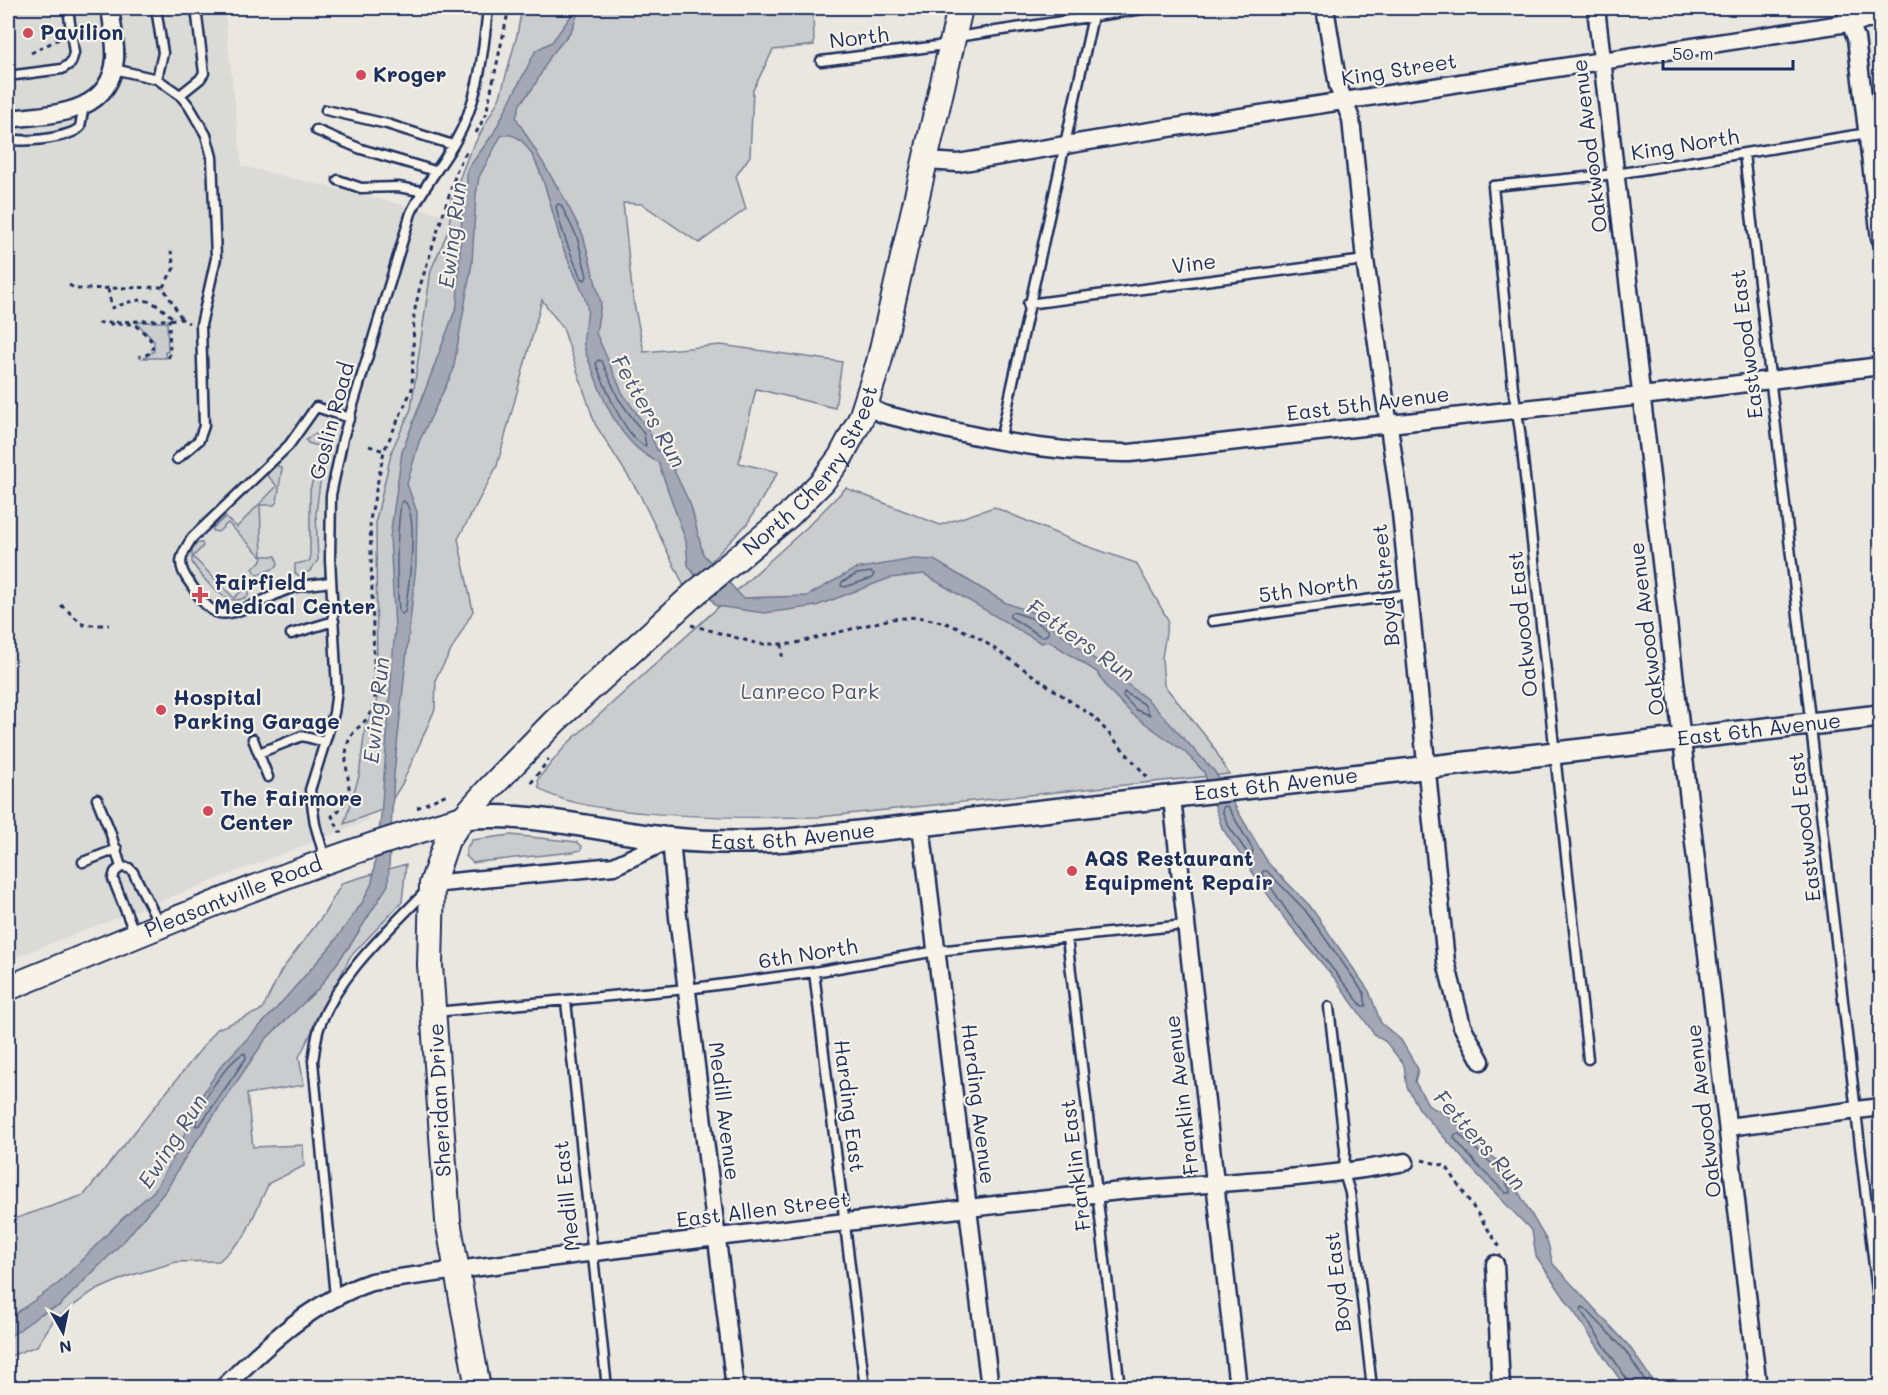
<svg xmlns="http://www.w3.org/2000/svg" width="1888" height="1395" viewBox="0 0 1888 1395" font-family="Mali,sans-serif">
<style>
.built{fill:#dadad6}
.green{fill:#cbcccd;stroke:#737e96;stroke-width:1.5}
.water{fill:#a3a8b4;stroke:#6d7892;stroke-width:1.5}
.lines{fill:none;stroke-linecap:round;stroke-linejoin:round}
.shore{stroke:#515f80;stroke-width:1.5}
.service-casing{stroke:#1b2f5e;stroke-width:13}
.minor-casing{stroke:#1b2f5e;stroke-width:21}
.tertiary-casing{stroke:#1b2f5e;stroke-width:26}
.secondary-casing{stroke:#1b2f5e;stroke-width:28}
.path{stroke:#1b2f5e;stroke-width:3;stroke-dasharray:4.5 4.5;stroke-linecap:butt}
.service{stroke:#f7f3e8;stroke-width:8}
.minor{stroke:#f7f3e8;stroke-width:16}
.tertiary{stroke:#f7f3e8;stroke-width:21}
.secondary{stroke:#f7f3e8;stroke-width:24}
.poi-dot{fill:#d1495b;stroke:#f7f3e8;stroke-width:2}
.labels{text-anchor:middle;stroke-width:4.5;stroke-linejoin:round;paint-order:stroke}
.poi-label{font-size:21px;font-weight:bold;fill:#1b2f5e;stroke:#f7f3e8;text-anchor:start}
.street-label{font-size:21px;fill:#1b2f5e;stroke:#f7f3e8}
.park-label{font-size:21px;fill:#47567a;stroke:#f7f3e8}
.water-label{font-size:22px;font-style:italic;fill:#445378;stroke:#f7f3e8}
</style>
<rect width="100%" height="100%" fill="#eae7e0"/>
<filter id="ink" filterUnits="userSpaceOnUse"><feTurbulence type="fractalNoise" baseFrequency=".0167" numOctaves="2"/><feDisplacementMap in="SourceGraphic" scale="12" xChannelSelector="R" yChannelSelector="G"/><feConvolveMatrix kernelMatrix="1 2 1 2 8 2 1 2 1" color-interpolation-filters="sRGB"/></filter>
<g filter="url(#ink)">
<path class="built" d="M8,8H224L242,166L483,224L419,369L367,821L8,960Z"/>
<path class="green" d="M522,8H813L814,45L773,50L753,90L750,156L736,176L746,209L699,243L642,204L623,203L633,299L644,352L721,345L842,362L835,408L756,389L739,463L778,472L747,524L685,588L639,493L595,424L563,328L542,300L497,466L458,539L473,611L436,678L435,709L402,784L387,808L344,824L359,776L365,729L377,700L376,520L392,450L411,409L431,270L449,229L451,201L468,156L500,97L517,35Z
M136,322H167L168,352H165L166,358H144L154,351V341Z
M314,434L323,437L329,444L320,482L316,514L318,560L310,571L299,576L295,573V564L310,561V490L322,447L308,443L306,440Z
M276,465L282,468L277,502L274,505H260L262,556H276L278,564L275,568L257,575L253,569L263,558L228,523L218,532L213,531V528L225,517L237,527L277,486L267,475Z
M846,488L940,525L994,507L1081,544L1136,563L1168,620L1162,658L1164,685L1211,743L1229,774L819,817C762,818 581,820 539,788L538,779L567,744L806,528Z
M197,543H202L203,546L193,557L234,598L245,588L249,591L248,596C244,598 239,601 235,600C220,600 199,574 192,562V551Z
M511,835L577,842L582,846L581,850L573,852L478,862L473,863L466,856V849L472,840Z
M406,864L402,902L350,957L299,1057L304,1085L247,1094L253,1147L303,1145L304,1166L269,1183L244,1237L219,1261L176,1262L129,1276L92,1292L53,1321L37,1346L8,1357V1221L84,1195L217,1029L262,1010L281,971L324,914L342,883Z"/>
<path class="water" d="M570,8H580L571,31L550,57L533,88L520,104L516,118L563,196L583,235L601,303L596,333L623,394L649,431L657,450L667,456L691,506L703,554L743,598L807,596L855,569L914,559L934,560L1006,603L1034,613L1148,700L1215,772L1268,863L1310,906L1369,991L1381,1023L1401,1040L1418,1069L1415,1082L1429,1106L1447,1115L1504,1167L1548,1243L1553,1264L1629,1346L1657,1387H1625L1536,1256L1532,1231L1474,1171L1420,1110L1407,1087L1404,1065L1386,1042L1375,1035L1336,980L1284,918L1222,828L1204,772L1185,752L1132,714L1107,688L1097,672L1049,641L1041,643L924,574L890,578L816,606L788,610L764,613L716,606L688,565L686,541L658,462C623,446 605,406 593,371C590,363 585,354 584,345C582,333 590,316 587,305C581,284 569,265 562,245C553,221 537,122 501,136L479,177L476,195L472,263L453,371L419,442L407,484L417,512L416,565L394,774L388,885L351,944L319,988L265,1040L183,1161L167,1189L125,1240L59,1306L41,1314L8,1338V1319L59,1283L122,1219L154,1191L179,1148L195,1106L221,1066L274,1011L331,946L362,903L372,883L381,816L395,628L390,537L402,452L457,305L463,197L467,183V170L493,134L536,50L552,42L571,16Z"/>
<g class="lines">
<path class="shore" d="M558,204L561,205L577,237L587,276L585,280L581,278C571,255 561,231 556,207Z
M598,360L602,361L618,398L644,434L646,446C625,439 604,384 596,364Z
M404,501C420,514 408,590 405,612L402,614L399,612C396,575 396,539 401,503Z
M871,572L874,574L872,578L845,587L841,586L842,582L857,574Z
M1013,612L1031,618L1048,630V634L1042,637L1010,617V614Z
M1124,692L1144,704L1150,715L1136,710L1123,696Z
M1224,806L1228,807L1253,850L1252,854H1248L1228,825L1222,810Z
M1263,871H1267L1305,910L1364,993L1366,1006H1362L1289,914L1262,874Z
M245,1053L246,1058L200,1125L196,1126C193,1111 230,1057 245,1053Z
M1455,1134H1459L1500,1171L1510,1190V1193H1506L1479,1167L1454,1138Z
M1630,1388L1629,1382L1581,1311L1582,1307L1585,1308L1624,1349L1650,1388"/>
<g class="service-casing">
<path id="service" d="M156,8L163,53L157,79
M821,61L938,46L963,36L1149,8
M114,69L157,79L180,95L189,106L206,135L212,157L216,258L201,325L204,426L199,440L177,459
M8,76L62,69L71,63L74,53L68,8
M180,95L200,79L204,73L196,8
M326,110L387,124L453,145
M316,130L361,149L435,171
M8,138C21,144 70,138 80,127L84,106
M1744,154L1880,1317
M338,180L361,188L398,187L421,191
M1028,304L1365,260
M1000,441L1093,16
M331,582C317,584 302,585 289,589C271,595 237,617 219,613C206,610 197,593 190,583C176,565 180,556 192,538L289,445L316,407L350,418
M1212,621L1409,594
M291,634L334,621
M253,739L268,777
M259,753L302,736L325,742
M97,799L110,831L121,867
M325,859L315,824L310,790L334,713L337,690L330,559L331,495L343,438L411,213C423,187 441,166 455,142C479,101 483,53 488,8
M83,862L117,849
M121,867L115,872L113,879L135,934
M121,867L129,868L133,872L159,923
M1067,938L1120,1388
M814,972L865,1388
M566,1001L607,1388
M1329,1007L1345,1150L1344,1173L1350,1193L1372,1388
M435,1012L687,989L814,972L937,951L1185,925
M1588,1059L1520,431L1513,388L1493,186L1616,174L1880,131
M335,1297L313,1061C315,1049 316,1036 320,1025C341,972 387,932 426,891"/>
</g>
<g class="minor-casing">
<path id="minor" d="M1325,8L1338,86L1351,119L1365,260L1400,503L1446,962L1462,1026L1481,1061
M1596,8L1758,1388
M1845,8L1856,38L1880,238
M8,119C50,114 110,116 115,59C116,42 112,24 110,8
M926,161L958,163L1137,133L1880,18
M866,406L883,414C967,435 1043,454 1130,453L1668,393L1880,366
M1172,798L1238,1388
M921,826L990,1388
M432,884L614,866L671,839L678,917L735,1388
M1728,1127L1880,1107
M1495,1264L1501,1388
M223,1388C267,1344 312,1302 371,1282C611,1248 852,1221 1093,1194C1197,1182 1303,1182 1405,1162"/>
</g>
<g class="tertiary-casing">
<g id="tertiary">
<path id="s1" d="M463,818C538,811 600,832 673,839C712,843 749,843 788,840L1880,716"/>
</g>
</g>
<g class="secondary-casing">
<g id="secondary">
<path id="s2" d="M8,988C157,928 307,860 463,818"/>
<path id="s3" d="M478,1388L448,1221L430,965L432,884L447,840L463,818L489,789L555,721L692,596L788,516L822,482L840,458L861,418L879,362L960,8"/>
</g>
</g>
<path class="path" d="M31,53L61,38
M476,133L486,114L509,8
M69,285L76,289L163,287L182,319
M163,287L174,268L171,251
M108,289L112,308C142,297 147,295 173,318
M98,323L182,319L189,323
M109,324H134C143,333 157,339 151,353L139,357
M168,358L170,354L169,319
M369,446L384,451
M61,605L84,625H109
M691,625L759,644H792L891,619L918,617L946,623L976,636L1095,718L1150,780
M782,644V657
M531,783L549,759
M417,808L449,793
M343,832H340L332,816C364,792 339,775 348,743C352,730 361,727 368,717C371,712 373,705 375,699L370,520L384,451L412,389L414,314L420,286L458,167L468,149
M1422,1160L1446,1166L1501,1249"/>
<use href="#service" class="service"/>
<use href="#minor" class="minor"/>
<use href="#tertiary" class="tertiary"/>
<use href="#secondary" class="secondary"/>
</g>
</g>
<g class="poi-dot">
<circle cx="28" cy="33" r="6"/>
<circle cx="361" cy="75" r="6"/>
<path d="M197 586h6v6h6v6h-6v6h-6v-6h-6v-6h6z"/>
<circle cx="161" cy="710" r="6"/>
<circle cx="208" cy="811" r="6"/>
<circle cx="1072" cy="871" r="6"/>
</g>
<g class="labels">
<g class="poi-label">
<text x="40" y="40">Pavilion</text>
<text x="373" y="82">Kroger</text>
<text x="214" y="590">Fairfield<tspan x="214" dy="24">Medical Center</tspan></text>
<text x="173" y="705">Hospital<tspan x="173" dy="24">Parking Garage</tspan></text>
<text x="220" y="806">The Fairmore<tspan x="220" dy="24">Center</tspan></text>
<text x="1084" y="866">AQS Restaurant<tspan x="1084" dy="24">Equipment Repair</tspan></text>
</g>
<g class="street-label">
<text transform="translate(859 38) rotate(-7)" y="7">North</text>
<text transform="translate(1399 70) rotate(-9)" y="7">King Street</text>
<text transform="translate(1685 145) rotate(-9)" y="7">King North</text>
<text transform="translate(1590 146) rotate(-97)" y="7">Oakwood Avenue</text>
<text transform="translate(1194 264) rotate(-7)" y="7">Vine</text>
<text transform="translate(1747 344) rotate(-97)" y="7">Eastwood East</text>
<text transform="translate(1368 404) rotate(-7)" y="7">East 5th Avenue</text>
<text transform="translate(332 421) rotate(-75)" y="7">Goslin Road</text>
<text dy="7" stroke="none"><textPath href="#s3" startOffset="1076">North Cherry Street</textPath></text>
<text transform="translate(1386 585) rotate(-96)" y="7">Boyd Street</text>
<text transform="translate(1308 589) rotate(-8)" y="7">5th North</text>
<text transform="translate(1523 624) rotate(-96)" y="7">Oakwood East</text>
<text transform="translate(1647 629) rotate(-97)" y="7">Oakwood Avenue</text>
<text dy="7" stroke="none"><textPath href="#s1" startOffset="1304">East 6th Avenue</textPath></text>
<text dy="7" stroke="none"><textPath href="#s1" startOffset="818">East 6th Avenue</textPath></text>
<text transform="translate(1805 827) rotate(-97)" y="7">Eastwood East</text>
<text dy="7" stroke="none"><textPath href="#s1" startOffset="332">East 6th Avenue</textPath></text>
<text dy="7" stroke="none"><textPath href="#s2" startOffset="243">Pleasantville Road</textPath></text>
<text transform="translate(808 954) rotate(-9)" y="7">6th North</text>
<text transform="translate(1182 1095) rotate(-97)" y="7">Franklin Avenue</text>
<text transform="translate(440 1100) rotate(-93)" y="7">Sheridan Drive</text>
<text transform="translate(978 1104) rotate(83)" y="7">Harding Avenue</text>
<text transform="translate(849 1106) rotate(83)" y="7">Harding East</text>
<text transform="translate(724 1111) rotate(83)" y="7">Medill Avenue</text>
<text transform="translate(1704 1111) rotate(-97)" y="7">Oakwood Avenue</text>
<text transform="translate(1076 1165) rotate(-97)" y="7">Franklin East</text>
<text transform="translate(567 1196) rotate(-96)" y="7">Medill East</text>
<text transform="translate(763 1210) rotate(-7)" y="7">East Allen Street</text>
<text transform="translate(1338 1282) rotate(-97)" y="7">Boyd East</text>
</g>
<g class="park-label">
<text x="810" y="699">Lanreco Park</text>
</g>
<g class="water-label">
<text transform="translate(452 235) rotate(-83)" y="8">Ewing Run</text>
<text transform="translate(649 411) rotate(60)" y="8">Fetters Run</text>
<text transform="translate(1081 640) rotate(35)" y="8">Fetters Run</text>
<text transform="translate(376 710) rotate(-84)" y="8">Ewing Run</text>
<text transform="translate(1480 1140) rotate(48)" y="8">Fetters Run</text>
<text transform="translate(172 1141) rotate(-57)" y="8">Ewing Run</text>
</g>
</g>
<rect width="1888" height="1395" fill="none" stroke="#f7f3e8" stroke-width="30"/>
<rect x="15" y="15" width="1858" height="1365" fill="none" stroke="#1b2f5e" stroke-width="2" filter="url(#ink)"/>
<g transform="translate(63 1332) rotate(171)" stroke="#f7f3e8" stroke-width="4.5" paint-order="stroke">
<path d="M0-4.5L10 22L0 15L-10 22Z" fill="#1b2f5e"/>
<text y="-9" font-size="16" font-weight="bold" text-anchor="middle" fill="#1b2f5e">N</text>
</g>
<path d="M1663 60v9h130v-9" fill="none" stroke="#1b2f5e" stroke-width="3"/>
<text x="1672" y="60" font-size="18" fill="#1b2f5e" stroke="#f7f3e8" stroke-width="4.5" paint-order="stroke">50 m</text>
</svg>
